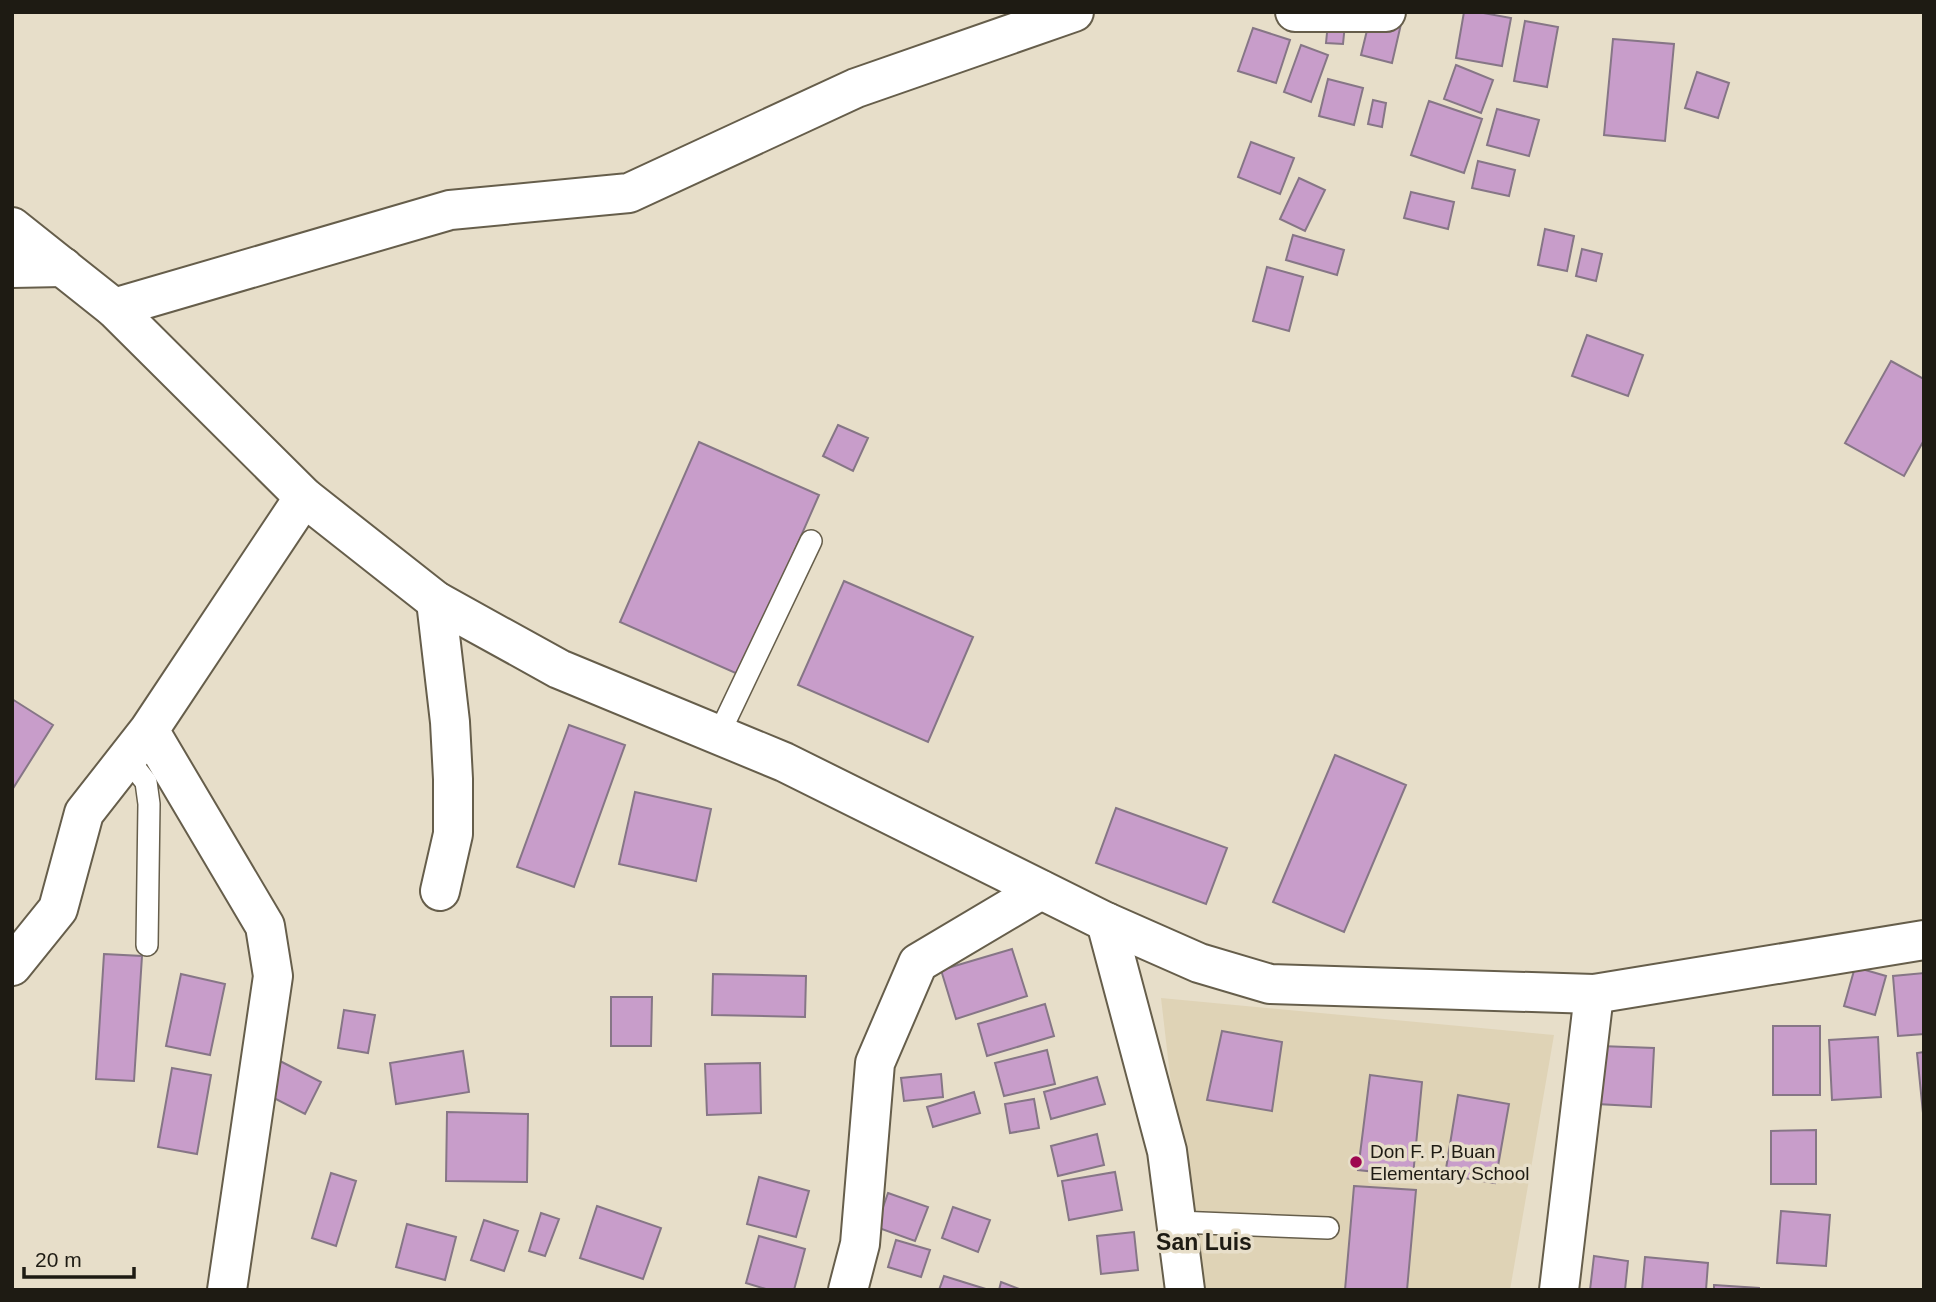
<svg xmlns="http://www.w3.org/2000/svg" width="1936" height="1302" viewBox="0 0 1936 1302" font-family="Helvetica,sans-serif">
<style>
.built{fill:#dfd3b6}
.building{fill:#c89dca;stroke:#867686;stroke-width:2}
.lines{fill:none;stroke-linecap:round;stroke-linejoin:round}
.lane-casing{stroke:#665e4b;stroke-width:24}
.street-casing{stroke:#665e4b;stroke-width:42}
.secondary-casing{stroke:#665e4b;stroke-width:42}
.lane{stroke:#fff;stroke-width:21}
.street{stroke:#fff;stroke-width:38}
.secondary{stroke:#fff;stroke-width:38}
.poi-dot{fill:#9e0650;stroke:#e7dec9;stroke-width:2.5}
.labels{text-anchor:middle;stroke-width:7;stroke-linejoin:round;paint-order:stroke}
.poi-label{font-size:19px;fill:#1e1b13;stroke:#e7dec9;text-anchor:start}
.quarter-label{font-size:23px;font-weight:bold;fill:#1e1b13;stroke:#e7dec9}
</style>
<rect width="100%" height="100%" fill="#e7dec9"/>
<path class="built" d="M1161,998L1554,1035L1510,1290H1195Z"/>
<path class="building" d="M1464,12H1478L1511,18L1502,66L1456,58Z
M1329,13L1346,14L1343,44L1326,43Z
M1370,18L1401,24L1392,63L1361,55Z
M1525,21L1558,27L1547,87L1514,81Z
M1253,28L1290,40L1276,83L1238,71Z
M1613,39L1674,44L1665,141L1604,135Z
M1301,45L1328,55L1311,102L1284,92Z
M1456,65L1493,80L1481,113L1444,99Z
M1697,72L1729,83L1718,118L1685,108Z
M1328,79L1363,88L1354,125L1319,116Z
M1373,100L1386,103L1382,127L1368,124Z
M1429,101L1482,119L1464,173L1411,155Z
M1497,109L1539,120L1529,156L1487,145Z
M1251,142L1294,158L1280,194L1238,177Z
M1478,161L1515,170L1509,196L1472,188Z
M1299,178L1325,190L1305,231L1280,219Z
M1411,192L1454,202L1448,229L1404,218Z
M1545,229L1574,236L1567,271L1538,265Z
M1293,235L1344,250L1337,275L1286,260Z
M1582,249L1602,254L1596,281L1576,276Z
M1267,267L1303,277L1289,331L1253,321Z
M1587,335L1643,355L1628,396L1572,376Z
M1891,361L1924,379V440L1904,476L1845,443Z
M838,425L868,438L853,471L823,456Z
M699,442L819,495L740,675L620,622Z
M844,581L973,637L928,742L798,685Z
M12,699L53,725L12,790Z
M569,725L625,745L574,887L517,867Z
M1335,755L1406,785L1344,932L1273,902Z
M635,792L711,809L696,881L619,864Z
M1116,808L1227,848L1206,904L1096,863Z
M1012,949L1027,996L956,1019L941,970Z
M104,954L142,956L134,1081L96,1079Z
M1855,967L1886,976L1875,1015L1844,1006Z
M1924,973V1034L1898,1036L1893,976Z
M181,974L225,984L210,1055L166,1046Z
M713,974L806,976L805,1017L712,1015Z
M611,997H652L651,1046H611Z
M1045,1004L1054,1036L987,1056L978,1024Z
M344,1010L375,1015L368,1053L338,1048Z
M1773,1026H1820V1095H1773Z
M1222,1031L1282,1042L1272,1111L1207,1100Z
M1878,1037L1881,1097L1832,1100L1829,1040Z
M1600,1046L1654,1048L1651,1107L1597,1104Z
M1047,1050L1055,1084L1004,1096L995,1063Z
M463,1051L469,1092L396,1104L390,1063Z
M1924,1052V1123L1917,1053Z
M280,1061L321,1082L305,1114L264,1093Z
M760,1063L761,1113L707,1115L705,1064Z
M172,1068L211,1075L197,1154L158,1147Z
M941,1074L943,1097L904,1101L901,1078Z
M1370,1075L1422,1082L1413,1176L1358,1170Z
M1097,1077L1105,1104L1051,1119L1044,1092Z
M974,1092L980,1113L933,1127L927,1107Z
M1458,1095L1509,1104L1495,1183L1445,1175Z
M1034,1099L1039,1128L1010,1133L1005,1104Z
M447,1112L528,1114L527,1182L446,1181Z
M1816,1130V1184H1771V1131Z
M1097,1134L1104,1165L1058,1176L1051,1146Z
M1115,1172L1122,1210L1069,1220L1062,1181Z
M331,1173L356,1181L336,1246L312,1238Z
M759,1177L809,1191L796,1237L747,1224Z
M1354,1186L1416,1190L1407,1290H1345Z
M888,1193L928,1207L915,1241L876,1227Z
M597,1206L661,1228L643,1279L580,1258Z
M953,1207L990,1220L978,1252L942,1238Z
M1781,1211L1830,1215L1826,1266L1777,1263Z
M541,1213L559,1219L545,1256L529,1251Z
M484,1220L518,1231L504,1271L471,1260Z
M407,1224L456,1237L445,1280L396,1267Z
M1134,1232L1138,1270L1101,1274L1097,1236Z
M759,1236L805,1249L794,1290H769L746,1283Z
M896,1240L930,1250L921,1277L888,1267Z
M1594,1256L1628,1261L1625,1290H1590Z
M1645,1257L1708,1263L1706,1290H1642Z
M944,1276L989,1290H939Z
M1001,1282L1022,1290H999Z
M1714,1285L1759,1288V1290H1714Z"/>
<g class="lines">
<g class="lane-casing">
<path id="lane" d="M719,734L811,541
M127,758L146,782L149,804L147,945
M1177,1222L1328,1228"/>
</g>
<g class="street-casing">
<path id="street" d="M1295,12H1386
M12,268L63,267
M114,308L450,210L629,193L856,88L1074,12
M436,601L450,722L453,779V834L440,891
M1106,922L1167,1151L1185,1290
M12,966L58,909L84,813L149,730
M227,1290L273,976L265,926L149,730L304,497
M848,1290L860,1244L875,1063L918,963L1041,890
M1559,1290L1594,994"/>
</g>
<g class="secondary-casing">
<path id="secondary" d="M12,227L114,308L304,497L436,601L559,669L784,762L1106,922L1199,963L1270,984L1594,994L1924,940"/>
</g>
<use href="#lane" class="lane"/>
<use href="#street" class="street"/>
<use href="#secondary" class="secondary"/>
</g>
<circle class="poi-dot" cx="1356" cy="1162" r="7"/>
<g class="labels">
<g class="poi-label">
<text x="1370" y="1158">Don F. P. Buan<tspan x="1370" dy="22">Elementary School</tspan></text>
</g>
<g class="quarter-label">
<text x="1204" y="1250">San Luis</text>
</g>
</g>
<rect width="1936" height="1302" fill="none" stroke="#1e1b13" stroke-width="28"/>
<path d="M24 1267v10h110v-10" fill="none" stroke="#1e1b13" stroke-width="3.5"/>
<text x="35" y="1267" font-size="21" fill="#1e1b13" stroke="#e7dec9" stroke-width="5" paint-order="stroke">20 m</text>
</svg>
